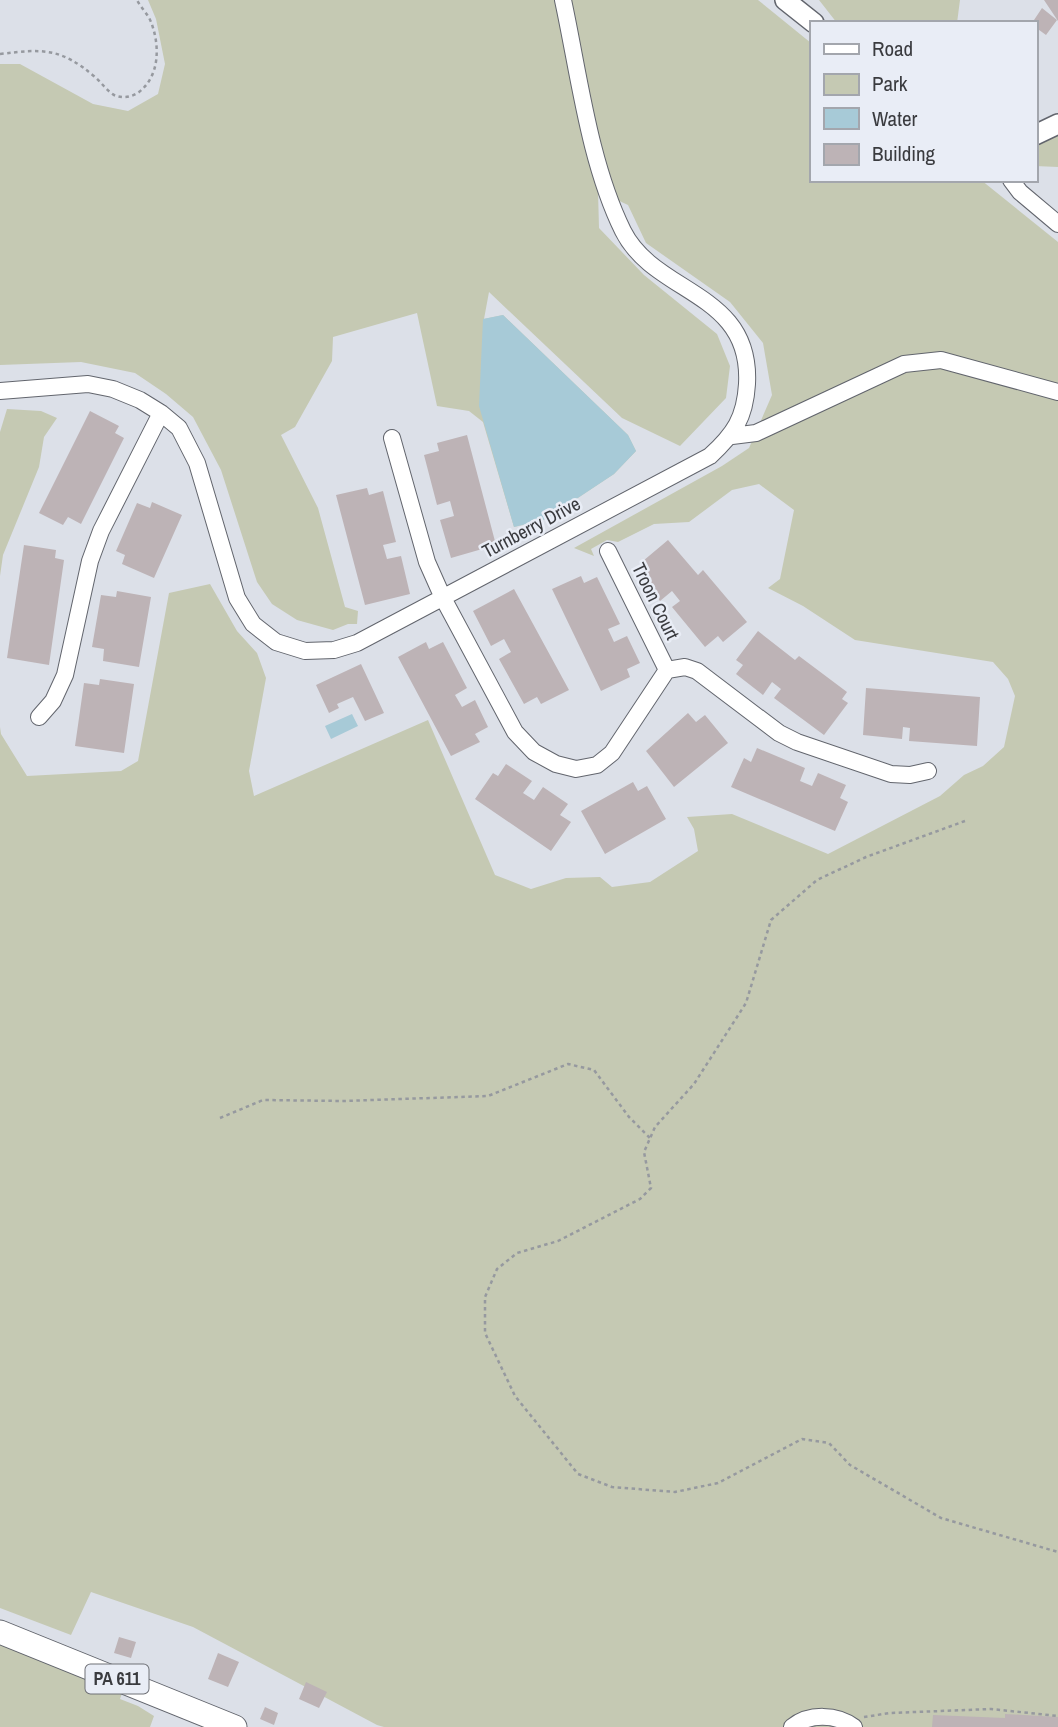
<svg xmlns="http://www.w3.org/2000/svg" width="1058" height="1727" viewBox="0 0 1058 1727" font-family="'Archivo Narrow',sans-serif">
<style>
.green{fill:#c5c9b3}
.water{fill:#a7cad7}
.building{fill:#bdb3b6}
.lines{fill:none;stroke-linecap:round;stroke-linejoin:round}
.minor-casing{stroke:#62656d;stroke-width:18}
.major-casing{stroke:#62656d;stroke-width:22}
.highway-casing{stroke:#62656d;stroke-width:25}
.path{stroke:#96999f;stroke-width:2.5;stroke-dasharray:3.5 3.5;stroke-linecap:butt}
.minor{stroke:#fff;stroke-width:16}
.major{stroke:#fff;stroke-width:19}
.highway{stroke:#fff;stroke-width:23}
.labels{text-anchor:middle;stroke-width:5;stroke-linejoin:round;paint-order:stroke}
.shield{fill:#e9edf6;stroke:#6e7076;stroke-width:2}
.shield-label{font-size:18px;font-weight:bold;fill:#3a3b3f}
.street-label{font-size:19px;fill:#3a3b3f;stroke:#e9edf6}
</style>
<rect width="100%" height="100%" fill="#dce0e8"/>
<path class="green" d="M148,0H758L811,43V180H981L1058,242V1727H384L377,1725L193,1627L91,1592L71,1635L0,1608V727L1,734L27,776L121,771L138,761L169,593L210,584L237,631L257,653L266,678L249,771L254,796L428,720L495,875L531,889L566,878L600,877L612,887L650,882L698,851L694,829L687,817L732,814L828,854L940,796L964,775L983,766L1004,747L1015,696L1008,679L993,662L855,640L803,606L768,588L780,579L794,510L759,484L732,490L689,522L654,524L618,542L607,540L591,549L594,556L574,548L722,466L749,448L772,395L763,343L730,302L646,243L628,205L598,191L599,228L644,275L717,334L730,366L726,398L680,446L622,418L489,292L484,319L503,315L628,435L636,451L614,474L546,519L514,527L483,422L469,411L437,406L417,313L333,337L332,361L295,427L281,435L318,508L345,607L358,611L357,624H348L333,630L297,620L272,604L257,582L221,470L193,417L166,394L135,373L81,362L0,365V64H20L93,104L128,111L158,94L165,64L156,19Z
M819,0H960L957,23H837Z
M1058,134V167L1035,166V144Z
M7,409L41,411L57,418L44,437L39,467L3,555L0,576V432Z
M0,1643L122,1693L120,1699L138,1706L154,1716L150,1727H0Z"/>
<path class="water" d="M503,315L628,435L636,451L614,474L546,519L514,527L479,406L483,319Z
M352,714L358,726L331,739L325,726Z"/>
<path class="building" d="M1044,0H1058V21Z
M1042,8L1057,20L1046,35L1035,27V23H1032Z
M90,411L119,426L115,433L124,438L81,524L68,517L63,525L39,513Z
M467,435L496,545L451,558L440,520L454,516L450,501L437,505L424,455L439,451L437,443Z
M367,488L369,495L383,491L396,542L383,545L387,559L401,556L410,594L365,605L336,495Z
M152,502L182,515L154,578L122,564L125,555L116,551L137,503L150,508Z
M668,540L698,575L703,570L747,622L723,642L718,636L705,647L672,607L680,601L672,591L660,601L640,576L649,569L643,561Z
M24,545L56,550L55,558L64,560L49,665L7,658Z
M581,576L584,583L597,577L620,624L608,629L614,642L627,636L640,663L627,669L630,677L601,691L552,589Z
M514,589L569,690L541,704L537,697L524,704L499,659L511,652L504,639L491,646L473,611Z
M117,591L151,597L139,667L103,661L104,649L92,647L101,595L116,597Z
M758,631L795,660L799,656L847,692L842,699L848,703L824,735L774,698L781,689L772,682L763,695L736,674L743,665L736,660Z
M426,642L429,649L443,642L467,688L455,695L462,707L475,700L488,727L475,734L480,742L451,756L398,657Z
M361,664L384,713L365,721L353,697L337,704L339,708L329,713L316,685Z
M100,679L134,684L124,753L75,746L84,683L99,685Z
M866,688L980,697L977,746L909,741L910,728L903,727L902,739L863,735Z
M688,713L696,722L705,715L728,743L674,787L646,751Z
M757,748L805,768L800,781L812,786L818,773L846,785L840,798L848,802L835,831L731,787L744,758L751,762Z
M506,764L532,781L523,793L534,800L543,787L568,804L560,815L571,822L551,851L475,799L493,773L498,776Z
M633,782L638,791L647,786L666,819L605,854L581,811Z
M119,1637L136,1642L131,1658L114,1653Z
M218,1653L239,1662L228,1687L208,1679Z
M306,1682L327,1692L319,1708L299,1699Z
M265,1707L278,1713L274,1725L260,1719Z
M1005,1714L1058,1717V1727H932L933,1715L1005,1718Z"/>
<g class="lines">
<g class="minor-casing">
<path id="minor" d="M1011,180L1020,192L1058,224
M0,391L88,384L113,389L140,400L161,413L179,428L197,463L237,598L253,624L276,642L305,651L334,650L357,643L710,456C734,434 745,418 747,384C752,291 655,295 623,231C589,162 579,74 563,0
M732,436L756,433L904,364L941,360L1058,392
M392,438L427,562L443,598L515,732L534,752L556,764L576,769L597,765L612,753L667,670L685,667L697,671L779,733L797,742L891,774L910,775L928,771
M608,551L667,670
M39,717L53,701L65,675L90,561L101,531L161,413
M792,1727C809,1713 837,1714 854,1727"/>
</g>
<g class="major-casing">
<path id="major" d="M785,0L814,23
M1035,135L1058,124"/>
</g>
<g class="highway-casing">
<path id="highway" d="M0,1632L235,1727"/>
</g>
<path class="path" d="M0,54C42,49 60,47 95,77C101,82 107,91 114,95C123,99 132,97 139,92C160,76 160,45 151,22C148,14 141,8 137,0
M965,821L866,857L817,880L771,920L746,1003L694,1084L655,1127L644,1152L651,1188L640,1199L558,1241L517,1253L497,1269L485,1297V1333L515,1396L578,1474L612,1487L675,1492L718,1483L802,1439L829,1443L850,1465L941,1518L1058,1552
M220,1118L263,1100L343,1101L488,1096L568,1064L594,1070L629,1117L650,1138
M864,1717L890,1713L991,1709L1058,1716"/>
<use href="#minor" class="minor"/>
<use href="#major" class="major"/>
<use href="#highway" class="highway"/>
</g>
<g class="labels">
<rect class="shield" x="85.5" y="1664.5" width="63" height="29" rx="5"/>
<g class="shield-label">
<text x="117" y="1685">PA 611</text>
</g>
<g class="street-label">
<text transform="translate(531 527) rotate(-28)" y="7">Turnberry Drive</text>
<text transform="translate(656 601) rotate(64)" y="7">Troon Court</text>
</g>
</g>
<rect x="810" y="21" width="228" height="161" fill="#e9edf6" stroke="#a3a6ad" stroke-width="2"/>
<rect x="824" y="44" width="35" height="10" fill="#ffffff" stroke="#a3a6ad" stroke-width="2"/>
<text x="872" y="56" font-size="21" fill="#3a3b3f">Road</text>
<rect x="824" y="74" width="35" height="21" fill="#c5c9b3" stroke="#a3a6ad" stroke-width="2"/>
<text x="872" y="91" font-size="21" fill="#3a3b3f">Park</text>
<rect x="824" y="108" width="35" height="21" fill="#a7cad7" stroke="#a3a6ad" stroke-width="2"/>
<text x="872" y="126" font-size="21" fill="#3a3b3f">Water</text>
<rect x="824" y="144" width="35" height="21" fill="#bdb3b6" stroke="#a3a6ad" stroke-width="2"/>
<text x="872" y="161" font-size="21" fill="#3a3b3f">Building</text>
</svg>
